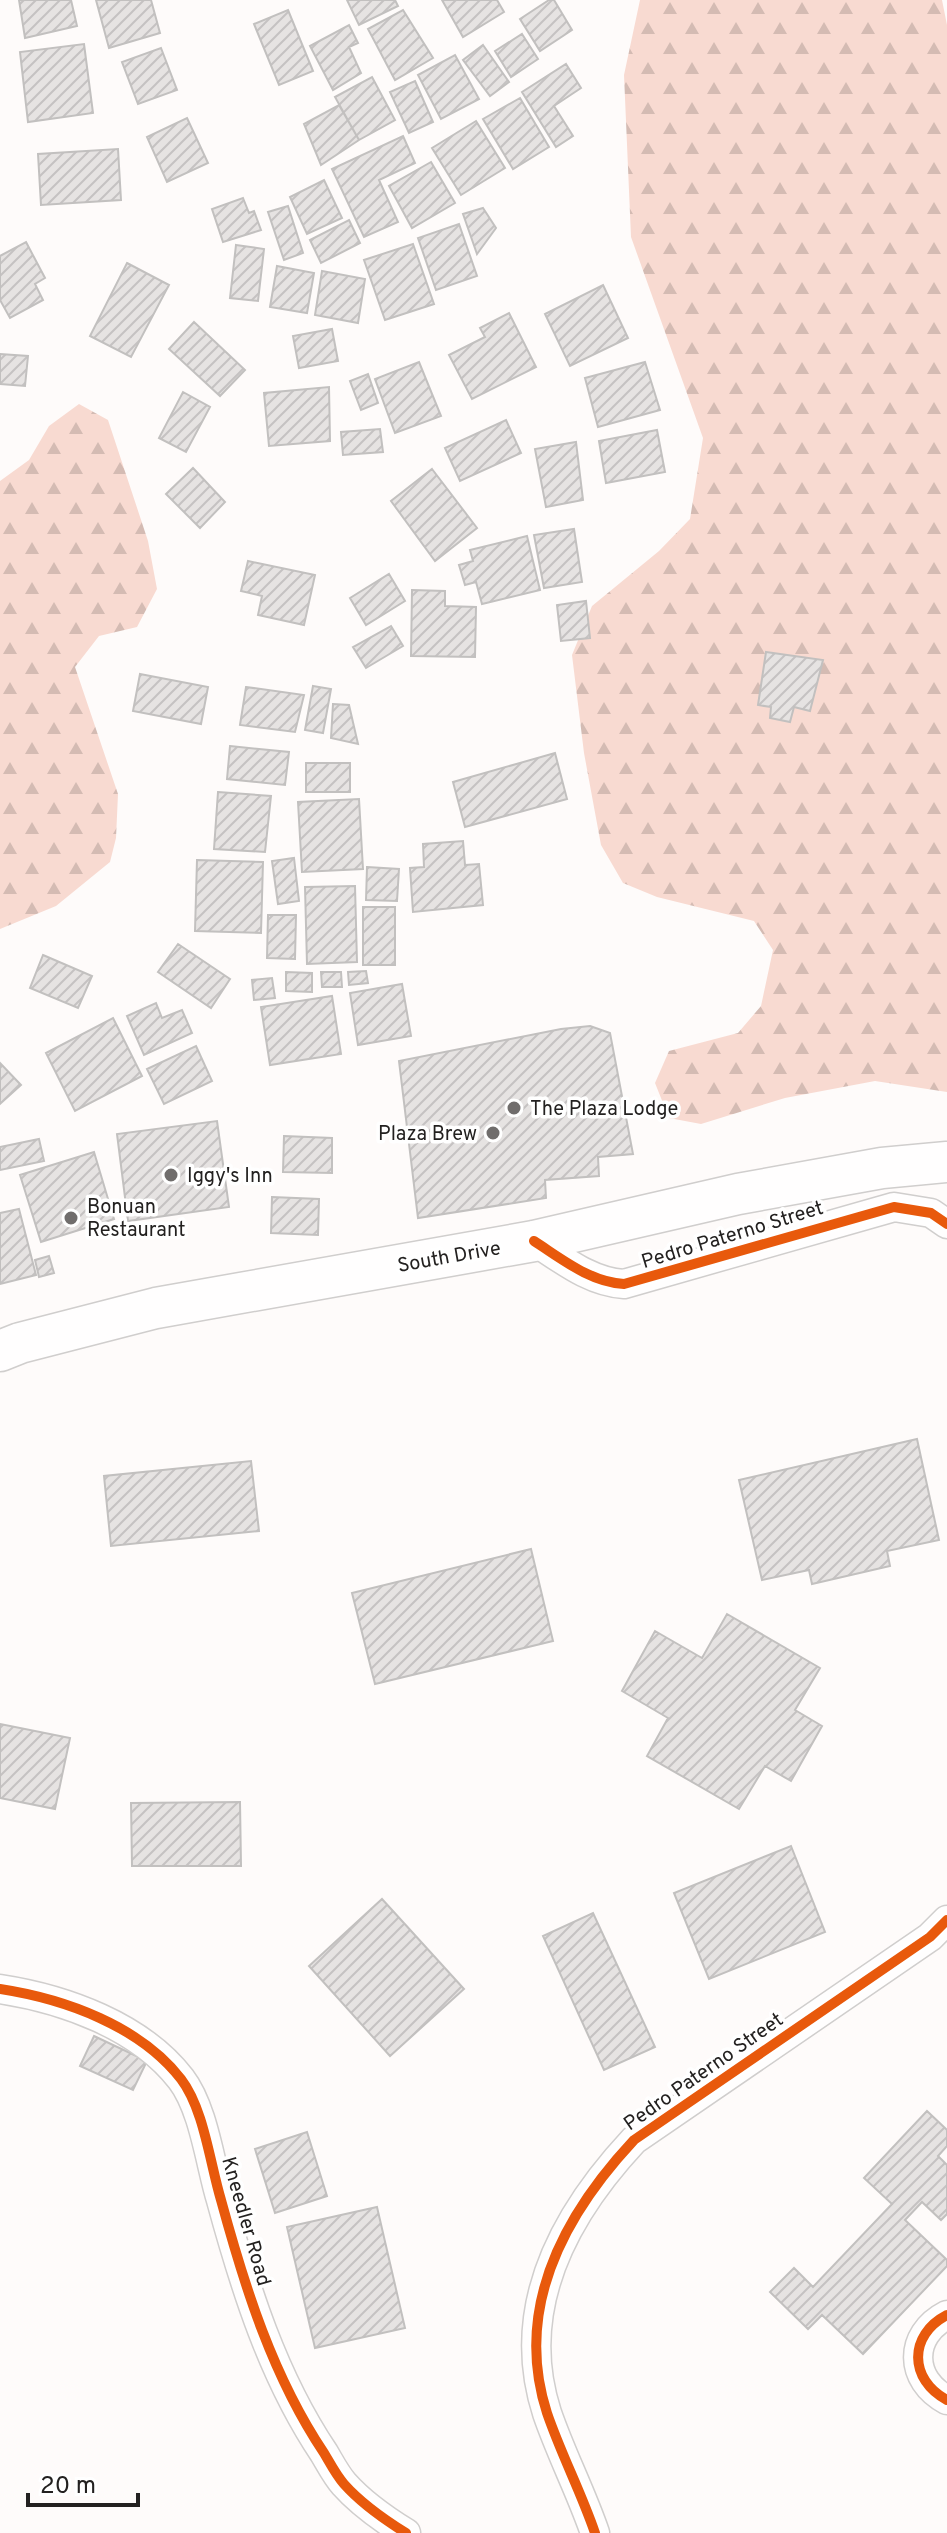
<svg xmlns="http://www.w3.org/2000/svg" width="947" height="2533" viewBox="0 0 947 2533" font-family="Overpass,sans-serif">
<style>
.forest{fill:url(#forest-firs)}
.building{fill:url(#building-hatch);stroke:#c2c0bf;stroke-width:2}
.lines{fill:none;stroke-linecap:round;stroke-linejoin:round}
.minor-casing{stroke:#d0cecd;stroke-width:31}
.secondary-casing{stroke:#d0cecd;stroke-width:43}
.minor{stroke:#fffefe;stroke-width:28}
.secondary{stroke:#fffefe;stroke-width:40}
.cycleway-casing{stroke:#fff;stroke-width:15}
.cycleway{stroke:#e8590c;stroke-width:10}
.poi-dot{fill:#706d6c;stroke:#fff;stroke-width:3}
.labels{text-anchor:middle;stroke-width:7;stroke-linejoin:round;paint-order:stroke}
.poi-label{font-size:20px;fill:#232120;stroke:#fff;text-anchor:start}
.street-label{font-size:20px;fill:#232120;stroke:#fff}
</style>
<defs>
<pattern id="forest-firs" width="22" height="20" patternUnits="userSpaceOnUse" patternTransform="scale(2)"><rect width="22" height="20" fill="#f8dad1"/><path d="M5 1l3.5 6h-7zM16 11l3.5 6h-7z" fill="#d4bbb3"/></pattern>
<pattern id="building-hatch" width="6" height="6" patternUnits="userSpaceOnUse" patternTransform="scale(2)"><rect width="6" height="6" fill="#e6e3e2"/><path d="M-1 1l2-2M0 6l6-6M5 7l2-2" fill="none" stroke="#c5c2c2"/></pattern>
</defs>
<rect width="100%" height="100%" fill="#fefbfa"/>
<path class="forest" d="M640,0H942L947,25V1092L875,1081L785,1098L701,1124L669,1118L655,1083L669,1051L738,1033L761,1006L773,950L754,921L657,897L623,883L601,845L584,753L572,655L592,606L659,551L690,519L703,438L631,237L624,75Z
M79,404L108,420L148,541L157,589L137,627L99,636L75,667L118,794L116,838L110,862L56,906L0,929V481L29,460L49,426Z"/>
<path class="building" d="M19,0H71L77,26L25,38Z
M96,0H151L160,33L109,48Z
M347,0H395L398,6L359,25Z
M442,0H497L504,12L463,37Z
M549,0H554L572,30L540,51L520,19Z
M288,10L313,71L279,85L254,24Z
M403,10L433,58L395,80L368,29Z
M349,25L358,43L349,47L361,73L333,90L310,46Z
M522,34L538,59L511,77L495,51Z
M84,44L93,113L28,122L20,52Z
M483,45L509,82L490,96L463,60Z
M161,48L177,90L138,104L122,62Z
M455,55L479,99L441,119L418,75Z
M566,64L581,88L554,106L573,136L556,147L522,92Z
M372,77L395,120L359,140L335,97Z
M415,81L433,122L409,133L390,92Z
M520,98L549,147L513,169L483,119Z
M339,105L359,140L321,165L304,124Z
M187,118L208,163L167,182L147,137Z
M476,121L505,168L461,195L432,148Z
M403,136L415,163L379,180L398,222L364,237L332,169Z
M118,149L121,200L41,205L38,154Z
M431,162L455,203L412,228L389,186Z
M324,180L342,218L307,234L290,197Z
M243,198L249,213L254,211L261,230L223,242L212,209Z
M288,206L303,253L284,260L268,212Z
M483,208L496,228L477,254L463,214Z
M349,220L360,243L321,263L310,240Z
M459,224L477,276L436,290L418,238Z
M26,242L45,278L35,284L43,300L10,318L0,300V256Z
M413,244L434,304L385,320L364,260Z
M236,245L264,249L258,301L230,298Z
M127,263L169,285L131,357L90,336Z
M277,266L314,273L307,313L270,307Z
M322,271L365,279L358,323L315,315Z
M603,285L628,338L570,366L545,314Z
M509,313L536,367L472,399L449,355L485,337L480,328Z
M194,322L245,370L220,396L169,349Z
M332,329L338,361L299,368L293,336Z
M0,354L28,356L25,386L0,384Z
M419,362L441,416L395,433L375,379Z
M645,362L660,410L598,427L585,378Z
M368,374L378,403L361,410L350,381Z
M329,387L330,441L269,446L264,393Z
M183,392L210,407L186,452L159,438Z
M506,420L521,453L460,481L445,448Z
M380,429L383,452L343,455L341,432Z
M657,430L665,472L606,483L599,441Z
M576,442L583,500L546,507L535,449Z
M193,468L225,502L200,528L166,494Z
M432,469L477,528L435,561L391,501Z
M574,529L582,582L544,588L534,535Z
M527,536L540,590L482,604L476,582L465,585L459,565L473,561L470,550Z
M248,561L315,575L304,625L258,615L262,596L241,591Z
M389,574L405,601L366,625L350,598Z
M412,590L445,591V606L476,607L475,657L411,656Z
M586,601L590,638L561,641L557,605Z
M391,626L403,646L366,668L353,647Z
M766,652L823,660L810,711L794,707L790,722L770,718L771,707L758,705Z
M140,674L208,687L201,724L133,711Z
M313,686L331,689L323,733L305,730Z
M246,687L304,695L295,732L240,725Z
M333,704L349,705L358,744L331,738Z
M230,746L289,752L285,785L227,779Z
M555,753L567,799L465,827L453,782Z
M306,763H350V792H306Z
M218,792L271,796L265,852L214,849Z
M359,799L363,869L302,872L298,802Z
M463,841L465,865L479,864L483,905L413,912L410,868L424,867L423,844Z
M294,858L299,901L278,904L272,861Z
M197,860L263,862L261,933L195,931Z
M367,867L399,869L397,901L366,900Z
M355,886L357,962L307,964L305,887Z
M363,907H395V965H363Z
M268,915H296L295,959L267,958Z
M178,944L230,979L211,1008L158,972Z
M43,955L92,976L78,1008L30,988Z
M366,971L368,983L349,985L348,972Z
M286,972L312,973V992L286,991Z
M321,972H341L342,987H322Z
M272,978L275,998L254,1000L252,980Z
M402,984L411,1036L358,1045L350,993Z
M332,996L341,1054L270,1065L261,1007Z
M156,1003L162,1018L182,1010L192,1033L144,1055L127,1016Z
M113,1018L142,1076L75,1111L46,1053Z
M590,1026L610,1033L633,1154L598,1157L599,1176L545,1180L546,1198L418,1218L399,1061L561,1029Z
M196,1046L212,1081L164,1104L147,1069Z
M0,1063L21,1085L0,1104Z
M217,1121L229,1207L128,1221L117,1134Z
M284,1136L332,1138V1173L283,1172Z
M39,1139L44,1161L0,1170V1147Z
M94,1152L114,1219L41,1242L20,1175Z
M272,1197L319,1199L318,1235L271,1233Z
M19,1209L36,1275L0,1284V1213Z
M49,1256L54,1273L39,1277L35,1260Z
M917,1439L939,1540L887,1551L890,1566L812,1584L809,1570L762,1580L739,1480Z
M251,1461L259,1531L111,1546L104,1476Z
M531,1549L553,1641L375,1684L352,1593Z
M727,1614L820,1668L795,1710L822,1726L791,1781L765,1766L739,1809L647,1756L668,1718L622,1691L655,1631L702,1658Z
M0,1724L70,1738L55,1809L0,1798Z
M240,1802L241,1866H132L131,1803Z
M791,1846L825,1932L709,1979L674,1893Z
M382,1899L464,1989L390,2056L309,1966Z
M593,1913L655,2047L604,2070L543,1936Z
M94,2036L147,2061L133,2090L80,2066Z
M927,2111L947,2130V2146L938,2156L947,2165V2214L941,2220L922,2202L905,2220L947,2260V2266L863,2354L822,2315L808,2329L770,2292L794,2268L813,2287L892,2204L864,2178Z
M307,2132L327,2196L275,2213L255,2149Z
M377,2207L405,2328L315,2348L287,2227Z"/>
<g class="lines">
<g class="minor-casing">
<path id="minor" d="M534,1241C562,1259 590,1282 624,1284L894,1207L931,1213L947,1224
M0,1989C65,1999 140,2026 181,2079C204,2109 210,2164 221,2200C245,2288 273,2377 324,2453C330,2463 336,2475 344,2484C360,2502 385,2520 406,2533
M947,2315C908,2335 909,2380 947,2400
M595,2533C581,2492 561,2454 547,2413C513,2308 564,2215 634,2140L930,1937L947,1920"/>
</g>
<g class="secondary-casing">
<path id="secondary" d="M0,1351L20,1343L156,1308L534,1241L738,1194L882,1168L947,1162"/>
</g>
<use href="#minor" class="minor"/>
<use href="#secondary" class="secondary"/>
<g class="cycleway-casing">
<path id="cycleway" d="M534,1241C562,1259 590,1282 624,1284L894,1207L931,1213L947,1224
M0,1989C65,1999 140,2026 181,2079C204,2109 210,2164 221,2200C245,2288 273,2377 324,2453C330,2463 336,2475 344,2484C360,2502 385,2520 406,2533
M947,2315C908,2335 909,2380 947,2400
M595,2533C581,2492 561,2454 547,2413C513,2308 564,2215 634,2140L930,1937L947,1920"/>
</g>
<use href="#cycleway" class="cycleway"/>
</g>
<g class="poi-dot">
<circle cx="514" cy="1108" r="8"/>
<circle cx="493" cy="1133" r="8"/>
<circle cx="171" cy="1175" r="8"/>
<circle cx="71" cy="1218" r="8"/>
</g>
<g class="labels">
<g class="poi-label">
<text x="530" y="1115">The Plaza Lodge</text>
<text x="477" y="1140" text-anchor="end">Plaza Brew</text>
<text x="187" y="1182">Iggy's Inn</text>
<text x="87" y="1213">Bonuan<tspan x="87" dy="23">Restaurant</tspan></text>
</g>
<g class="street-label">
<text transform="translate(732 1234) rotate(-17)" y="7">Pedro Paterno Street</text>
<text transform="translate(449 1256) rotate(-10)" y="7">South Drive</text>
<text transform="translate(703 2071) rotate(-35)" y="7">Pedro Paterno Street</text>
<text transform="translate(247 2221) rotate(74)" y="7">Kneedler Road</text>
</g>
</g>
<path d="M28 2493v12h110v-12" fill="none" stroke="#232120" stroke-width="4"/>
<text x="40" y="2493" font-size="24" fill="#232120" stroke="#ffffff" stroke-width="6" paint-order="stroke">20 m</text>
</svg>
